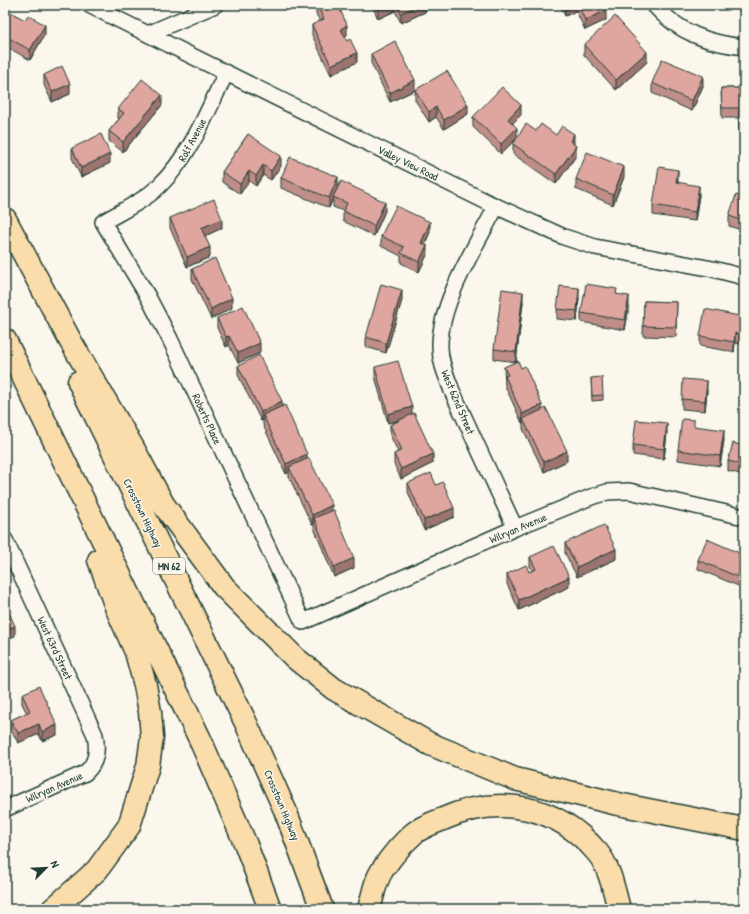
<svg xmlns="http://www.w3.org/2000/svg" width="749" height="914" viewBox="0 0 749 914" font-family="'Patrick Hand',sans-serif">
<style>
.lines{fill:none;stroke-linecap:round;stroke-linejoin:round}
.street-casing{stroke:#1f3d34;stroke-width:18}
.highway-casing{stroke:#1f3d34;stroke-width:25}
.street{stroke:#fbf7ec;stroke-width:15}
.highway{stroke:#faddab;stroke-width:22}
.wall{fill:#c08e89;stroke:#1f3d34}
.shaded-wall{fill:#9c746f;stroke:#1f3d34}
.building{fill:#dfa59f;stroke:#1f3d34}
.labels{text-anchor:middle;stroke-width:3;stroke-linejoin:round;paint-order:stroke}
.shield{fill:#fbf7ec;stroke:#61756b;stroke-width:1}
.shield-label{font-size:10px;font-weight:bold;fill:#1f3d34}
.street-label{font-size:11px;fill:#1f3d34;stroke:#fbf7ec}
</style>
<rect width="100%" height="100%" fill="#fbf7ec"/>
<filter id="ink" filterUnits="userSpaceOnUse"><feTurbulence type="fractalNoise" baseFrequency=".025" numOctaves="2"/><feDisplacementMap in="SourceGraphic" scale="8" xChannelSelector="R" yChannelSelector="G"/><feConvolveMatrix kernelMatrix="1 2 1 2 8 2 1 2 1" color-interpolation-filters="sRGB"/></filter>
<g filter="url(#ink)">
<g class="lines">
<g class="street-casing">
<path id="street" d="M89,5L489,203L564,237L595,247L713,269L744,277
M654,5C679,33 708,43 744,47
M148,34L215,5
M226,73C207,112 191,155 159,186C144,201 122,211 103,222L147,295L170,339L303,622L515,528L591,497L607,492L629,491L744,517
M496,207C476,246 439,303 440,347C440,363 447,377 452,391L515,528
M5,540L95,735C98,750 97,763 85,773L5,809"/>
</g>
<g class="highway-casing">
<path id="highway" d="M5,219L71,342L132,446L163,504L224,587L295,658L334,689L430,744L515,779L618,804L744,829
M5,340L199,737L246,845L270,909
M79,382L245,721L285,810L322,909
M53,909L97,870L129,826L148,766L152,737L150,712L145,685L136,652L116,607L99,560
M369,909C373,896 375,880 383,869C391,857 402,844 413,834C421,827 433,823 443,819C498,794 557,805 597,852C610,867 614,891 619,909"/>
</g>
<use href="#street" class="street"/>
<use href="#highway" class="highway"/>
</g>
<path class="wall" d="M316,5H338L347,35L344,37L357,62L331,75L312,35V25L320,21L316,14Z
M372,5H425V12L401,23L395,11L378,19Z
M560,5H603L606,20L585,30L576,11L565,16Z
M5,13L45,34L30,60L5,46Z
M584,45L647,62L616,90L584,55Z
M371,54L415,90L390,102L371,63Z
M44,75L70,94L52,102L44,85Z
M652,83L703,86L692,111L652,93Z
M721,88H744V133H739V118H722Z
M415,90L468,114L444,129L436,117L429,122L415,100Z
M162,105L123,152L109,141V131L119,119L118,118V109Z
M521,115L513,123L517,137L536,131L556,135L574,144L576,156L556,184L513,154V144L517,138L501,154L473,127V117Z
M248,134L281,166L271,180L263,175L256,186L249,181L240,194L222,182V172Z
M72,148L110,163L81,177L72,158Z
M624,177L613,205L576,189V179Z
M281,178L338,187L329,208L281,188Z
M678,180V182L699,195L695,221L653,215V205Z
M333,197L385,211L374,236L343,221V211L333,207Z
M744,197V231L729,226V216Z
M170,218L222,228L205,236L210,257L187,267L170,228Z
M430,232L425,244L427,255L419,272L401,263V256L381,246V236Z
M192,269L232,308L211,319L192,279Z
M617,294L629,306L625,330L581,322V313Z
M579,298L577,321L557,319V309Z
M402,300L386,353L366,347V337Z
M644,301L677,302L676,337L643,336Z
M523,302L516,362L494,359V349Z
M744,317V344L735,343L734,352L700,346V336Z
M217,318L260,353L238,363L229,345L226,347L217,328Z
M238,366L282,406L307,458L332,511L354,568L334,577L314,528V524L312,525L289,477V472L286,474L263,425V420L261,421L238,375Z
M375,367L412,415L433,463L401,479L394,464V454L398,452L390,435V425L400,420L388,423L375,377Z
M504,367L542,410L567,461L544,472L523,429V423H522L505,386Z
M591,378L603,395V400L592,401Z
M707,391L705,411L682,409V399Z
M694,426L724,440L720,466L678,460V450Z
M667,433L664,459L633,455V445Z
M744,446V475L728,471V461Z
M408,483L436,485L454,517L424,530L408,492Z
M565,543L616,559L577,577L565,553Z
M744,555V586L743,588L698,569V560Z
M530,557L569,587L519,610L507,584V574L529,572L532,571L530,567Z
M22,694L57,735L42,741L39,734L18,743L11,730V720L27,713L22,704Z"/>
<path class="shaded-wall" d="M387,5H395V11L378,19V9Z
M419,5H425V12L401,23V13Z
M568,5H576V11L565,16V6Z
M606,11V20L585,30V20Z
M45,25V34L30,60V50Z
M347,25V35L341,39V29Z
M647,52V62L616,90V80Z
M357,53V62L331,75V65Z
M703,76V86L692,111V101Z
M415,80V90L390,102V93Z
M70,84V94L52,102V92Z
M162,95V105L123,152V142Z
M468,105V114L444,129V120Z
M521,105V115L508,128V119Z
M436,107V117L429,122V112Z
M517,128V138L501,154V144Z
M574,134V144L570,151V141Z
M576,146V156L556,184V174Z
M110,154V163L81,177V168Z
M281,156V166L271,180V171Z
M263,165V175L256,186V176Z
M624,167V177L613,205V195Z
M678,170V180L676,192V182Z
M249,171V181L240,194V184Z
M338,177V187L329,208V198Z
M699,186V195L695,221V212Z
M385,202V211L374,236V226Z
M222,219V228L201,238V228Z
M430,222V232L421,252V243Z
M427,245V255L419,272V262Z
M210,247V257L187,267V257Z
M579,288V298L577,321V311Z
M402,290V300L386,353V343Z
M523,292V302L516,362V352Z
M629,296V306L625,330V320Z
M232,298V308L211,319V309Z
M735,333V343L734,352V342Z
M229,336V345L226,347V337Z
M260,343V353L238,363V353Z
M707,381V391L705,411V401Z
M282,401V411L263,415V420L261,421V412Z
M542,405V414L523,419V423H522V414Z
M412,407V417L388,423V414Z
M667,423V433L664,459V449Z
M724,430V440L720,466V456Z
M567,451V461L544,472V462Z
M307,454V464L289,467V472L286,474V464Z
M433,454V463L401,479V469Z
M332,505V515L314,518V524L312,525V515Z
M454,508V517L424,530V520Z
M616,549V559L577,577V567Z
M354,558V568L334,577V567Z
M744,576V586L743,588V579Z
M569,577V587L519,610V600Z
M15,626V636L5,640V630Z
M39,724V734L18,743V733Z
M57,725V735L42,741V732Z
M9,737V751L5,753V739Z"/>
<path class="building" d="M317,5H338L347,25L341,29L347,41L350,39L357,53L331,65L312,25L324,19Z
M376,5H387L378,9Z
M397,5H419L401,13Z
M578,5H603L606,11L585,20Z
M7,10L25,20L28,15L45,25L30,50L5,36V13Z
M615,16L647,52L616,80L584,45Z
M395,41L415,80L390,93L371,54Z
M662,59L703,76L692,101L652,83Z
M62,66L70,84L52,92L44,75Z
M447,71L468,105L444,120L436,107L429,112L415,90Z
M142,79L162,95L123,142L109,131L124,113L118,109Z
M502,87L521,105L508,119L517,128L501,144L473,117Z
M721,88H744V123H739V108H722Z
M526,124L536,131L541,124L556,135L562,126L574,134L570,141L576,146L556,174L513,144Z
M101,134L110,154L81,168L72,148Z
M248,134L281,156L271,171L263,165L256,176L249,171L240,184L222,172Z
M587,152L624,167L613,195L576,179Z
M290,157L338,177L329,198L281,178Z
M659,167L678,170L676,182L699,186L695,212L653,205Z
M341,181L385,202L374,226L343,211L347,203L333,197Z
M736,195L744,197V221L729,216Z
M214,199L222,219L201,228L210,247L187,257L170,218Z
M396,206L430,222L421,243L427,245L419,262L401,253L404,247L381,236Z
M215,258L232,298L211,309L192,269Z
M381,284L402,290L386,343L366,337Z
M586,284L617,289L616,294L629,296L625,320L581,313Z
M560,286L579,288L577,311L557,309Z
M502,289L523,292L516,352L494,349Z
M644,301L677,302L676,327L643,326Z
M243,306L260,343L238,353L229,336L226,337L217,318Z
M705,309L744,317V335L735,333L734,342L700,336Z
M259,355L282,401L261,412L238,366Z
M398,361L412,407L388,414L375,367Z
M518,361L521,368L525,366L542,405L522,414L505,376L508,375L504,367Z
M602,377L603,395L592,396L591,378Z
M683,379L707,381L705,401L682,399Z
M285,405L307,454L286,464L263,415Z
M546,408L567,451L544,462L523,419Z
M414,413L433,454L401,469L394,454L402,450L390,425Z
M682,419L694,420V426L724,430L720,456L678,450Z
M636,420L667,423L664,449L633,445Z
M733,443L744,446V465L728,461Z
M309,458L332,505L312,515L289,467Z
M431,473L436,485L443,482L454,508L424,520L408,483Z
M334,510L354,558L334,567L314,518Z
M604,525L616,549L577,567L565,543Z
M707,539L744,555V576L743,579L698,560Z
M554,546L569,577L519,600L507,574L526,565L529,572L536,569L530,557Z
M7,608L15,626L5,630V609Z
M39,686L57,725L42,732L39,724L18,733L11,720L30,711L22,694Z
M5,728L9,737L5,739Z"/>
</g>
<g class="labels">
<rect class="shield" x="153" y="558" width="32" height="16" rx="3"/>
<g class="shield-label">
<text x="169" y="570">MN 62</text>
</g>
<g class="street-label">
<text transform="translate(192 140) rotate(-62)" y="4">Rolf Avenue</text>
<text transform="translate(408 163) rotate(26)" y="4">Valley View Road</text>
<text transform="translate(458 402) rotate(67)" y="4">West 62nd Street</text>
<text transform="translate(207 419) rotate(65)" y="4">Roberts Place</text>
<text transform="translate(143 513) rotate(64)" y="4">Crosstown Highway</text>
<text transform="translate(518 528) rotate(-23)" y="4">Wilryan Avenue</text>
<text transform="translate(55 648) rotate(65)" y="4">West 63rd Street</text>
<text transform="translate(54 787) rotate(-24)" y="4">Wilryan Avenue</text>
<text transform="translate(282 805) rotate(67)" y="4">Crosstown Highway</text>
</g>
</g>
<rect width="749" height="914" fill="none" stroke="#fbf7ec" stroke-width="20"/>
<rect x="10" y="10" width="729" height="894" fill="none" stroke="#1f3d34" stroke-width="1.5" filter="url(#ink)"/>
<g transform="translate(46 868) rotate(66)" stroke="#fbf7ec" stroke-width="3" paint-order="stroke">
<path d="M0-3L7 15L0 10L-7 15Z" fill="#1f3d34"/>
<text y="-6" font-size="11" font-weight="bold" text-anchor="middle" fill="#1f3d34">N</text>
</g>
</svg>
